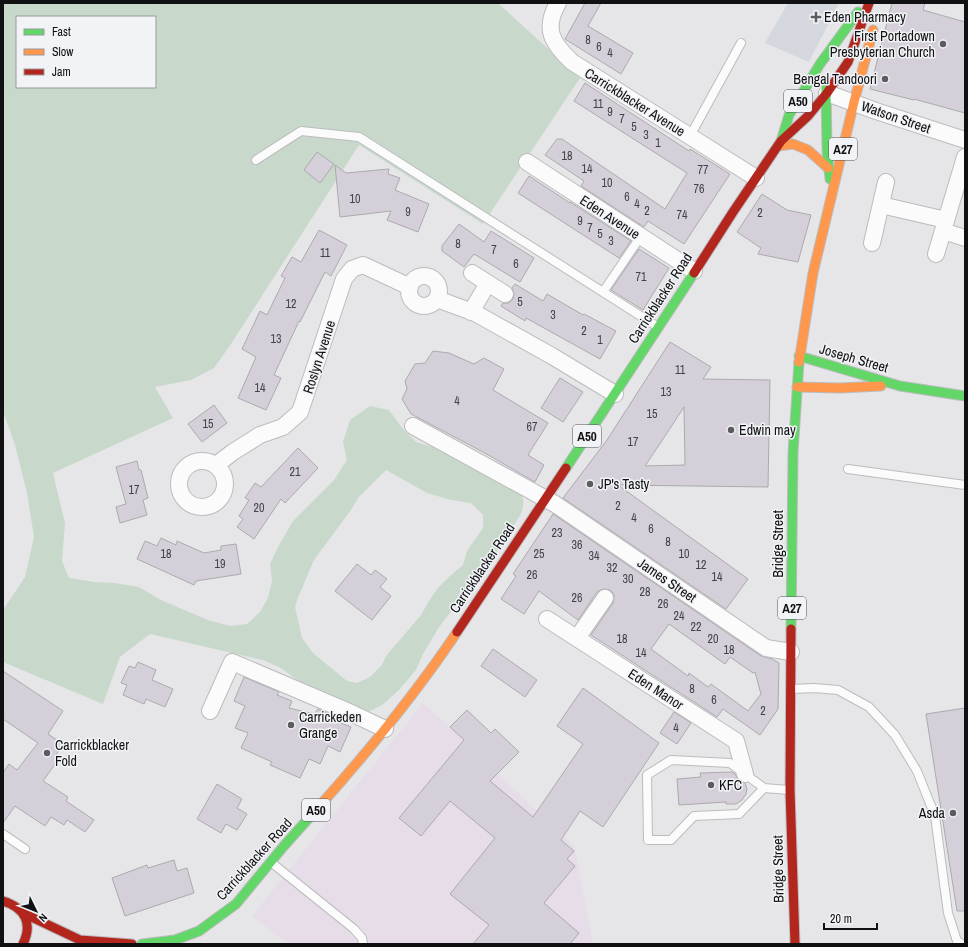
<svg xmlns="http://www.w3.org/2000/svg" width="968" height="947" viewBox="0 0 968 947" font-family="'Archivo Narrow',sans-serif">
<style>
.built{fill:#d5d7de}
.industrial{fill:#e6dde8}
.green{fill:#c8d9cc;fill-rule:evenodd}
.building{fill:#d5cfd9;stroke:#abaaac;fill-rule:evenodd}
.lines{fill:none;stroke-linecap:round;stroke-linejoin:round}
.lane-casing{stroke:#bcbcbe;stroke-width:10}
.street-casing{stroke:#bcbcbe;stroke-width:18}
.fast-casing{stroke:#bcbcbe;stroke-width:11}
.slow-casing{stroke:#bcbcbe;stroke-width:11}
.jam-casing{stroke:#bcbcbe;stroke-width:11}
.lane{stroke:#fbfbfc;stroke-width:8}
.street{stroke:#fbfbfc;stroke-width:16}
.fast{stroke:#63d668;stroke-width:9}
.slow{stroke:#ff974d;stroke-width:9}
.jam{stroke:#b3261e;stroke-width:9}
.poi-dot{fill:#5c5c5e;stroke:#f2f3f7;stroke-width:1.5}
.labels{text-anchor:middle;stroke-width:3;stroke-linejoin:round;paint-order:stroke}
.number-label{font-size:12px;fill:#434246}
.shield{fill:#f2f3f7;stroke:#545557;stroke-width:1}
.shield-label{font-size:13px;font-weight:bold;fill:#111113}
.poi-label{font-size:14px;fill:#111113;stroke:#f2f3f7;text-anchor:start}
.street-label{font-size:14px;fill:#111113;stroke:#f2f3f7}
</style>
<rect width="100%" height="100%" fill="#e6e6e9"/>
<path class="built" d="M788,3H839L809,62L765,43Z"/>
<path class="industrial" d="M423,703L448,726L575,847L593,944H288L252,916Z"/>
<path class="green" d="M3,3H498L580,78L483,224L359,145L231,344L214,368L191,380L155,387L173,418L53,473L65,523L62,561L69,578L95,582L115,583L139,587L161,600L208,620L230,626L247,624L260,612L268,598L272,581L270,564L278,547L293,521L334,480L347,460L343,442L350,420L370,406L389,410L403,429L416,442L429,446L446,448L519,490C525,499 524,504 521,514L486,568L471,583L459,601L439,627L423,654L416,670L399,690L382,705L366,713L297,680L281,668L263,660L150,634L120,657L103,704L3,662V610L25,577L34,537L27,493L15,445L3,411ZM17,17H155V87H17ZM386,470L427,493L451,500L471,503L483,515V528L467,551L463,565L450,576L437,589L429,601L421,615L386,656L382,665L370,677L357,683L347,681L313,653L302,638L295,607L297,600L314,560L351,510L358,498Z"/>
<path class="building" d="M585,3H601L588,26L633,53L621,74L565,39Z
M892,3H925L923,10L965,22V113L914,99V100L870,89Z
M585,83L689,151L690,149L730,174L684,244L648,221L644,227L581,186L584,181L545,155L557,139H562L665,209L687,173L574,101Z
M317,152L334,164L320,183L304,170Z
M335,165L346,173L389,169L388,174L400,178L395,190L429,204L418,232L387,220L391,211L340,217Z
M529,176L570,203V202L631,241L619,258L518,193Z
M762,194L787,210L811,215L798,262L758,254L761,248L737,232Z
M459,224L484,242L491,231L534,258L520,282L474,254L464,267L442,251V246Z
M319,230L347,245L331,276L325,272L300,322L299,321L274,375L281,378L266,410L238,398L256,357L242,349L260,311L267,315L285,278L281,276L292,257L301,262Z
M639,249L669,268L643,310L611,290Z
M515,284L543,301L547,294L583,315L584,314L616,331L600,359L526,318L525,321L501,306L503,303H509L513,299L514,294L512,288Z
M670,342L711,367L703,379L770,380L768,487L618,485L748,579L726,609L563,498L607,440ZM684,407L685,465L645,466L667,433Z
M433,351L449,353L474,364L484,358L504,369L493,390L548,423L528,455L544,465L535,482L483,452L411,414L402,399L407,389L405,381L415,364L425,363Z
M560,378L583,392L563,422L541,408Z
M214,405L227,423L202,442L188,424Z
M298,448L318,468L285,503L281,499L254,539L237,527L243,519L239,516L249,500L245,498L255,483L261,487Z
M137,461L139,470H141L148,498L143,500L147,515L120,523L116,507L126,504L116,467Z
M553,514L761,656L772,659L779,663L778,709L760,735L723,709L717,717L591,635L613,603L614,598V594L610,590L605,589L601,590L597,592L578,620L539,591L524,614L501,599L516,576L513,574ZM669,624L725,664L730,657L753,673L755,672L761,694L748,711L711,684L708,687L689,673L688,676L651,649Z
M161,538L176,545L177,541L204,553L221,550V546L236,544L241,574L196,581L194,585L137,559L145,541L157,546Z
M357,564L371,575L375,570L387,579L380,587L391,596L372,620L335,591Z
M493,649L537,680L525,697L481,666Z
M138,662L156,670L152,680L173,689L165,707L146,699L144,704L123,695L127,685L121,683L129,666L135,668Z
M3,671L63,711L48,734L63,744L56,755L60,757L43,781L68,797L66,801L94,820L85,832L67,820L64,825L51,817L45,826L15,806L3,823V773L9,764L17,770L38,743L3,719Z
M244,677L279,692L277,695L292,701L289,708L314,714L318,709L342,719L341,723L351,727L340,752L328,746L320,764L309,759L300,778L270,765L272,762L241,748L248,733L235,728L245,706L234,701Z
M583,688L659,743L603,827L580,811L561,840L574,851L567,859L575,866L544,903L579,933L570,944H473L489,925L450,894L495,838L450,801L421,836L399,818L464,740L450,727L467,710L491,733L495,729L519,752L490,781L533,817L583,744L557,726Z
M965,708V911H957L926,714Z
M674,712L691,723L677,744L660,733Z
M732,772L735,774L739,781L745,783L747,789L746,794L742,800L736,804H726V802L679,805L677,779L701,777L700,773Z
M217,784L242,799L237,808L247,814L237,830L226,824L221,833L197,819Z
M174,860L177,871L187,868L194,893L125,916L112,878L147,865L148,868Z"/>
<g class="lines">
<g class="lane-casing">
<path id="lane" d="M690,136L741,43
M256,160L301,131L359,137L658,327
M603,292L641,236
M848,469L965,485
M792,689L814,688L838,690L869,707L895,735L917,771L935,816L948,913L957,941L962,944
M764,788L739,814L694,816L671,840H648L647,775L671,760L730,763L764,788L789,790
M3,834L25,849
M272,863L354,929L362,938L363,944"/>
</g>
<g class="street-casing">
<path id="street" d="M558,3C543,29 552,43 572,62L756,178
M827,93L876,111L965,140
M527,162L694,271
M881,205L946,220
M943,231L965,238
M872,243L886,182
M936,254L965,157
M472,273L505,294
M409 291a15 15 0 1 1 30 0a15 15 0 1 1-30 0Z
M437,299L475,313L552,356L615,394
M471,312L488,283
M413,426L555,504L766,648L791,652
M179 484a23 23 0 1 1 46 0a23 23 0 1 1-46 0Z
M216,465L233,452L260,435L283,427L300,412L344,279L352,269L363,265L410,287
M547,619L736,741L745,774
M577,638L605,598
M210,711L232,662L347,711L385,729"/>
</g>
<g class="fast-casing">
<path id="fast" d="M826,88L827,150L830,179
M782,138L789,115L820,64L858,12
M799,356L900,386L965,396
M566,468L694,273
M791,629L793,453L799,362
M142,944L175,940L199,931L236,904L283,847L316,810"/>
</g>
<g class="slow-casing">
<path id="slow" d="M778,146L793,144L808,150L828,168
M799,362L813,273L854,102L873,30
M797,387L840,388L881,386
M316,810C366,754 415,695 457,632"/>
</g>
<g class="jam-casing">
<path id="jam" d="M694,273L733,212L781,141L808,116L827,93L848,62L869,3
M791,629L790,790L795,944
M457,632L566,468
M3,901C25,908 33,923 23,944
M23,913L80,940L132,944"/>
</g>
<use href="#lane" class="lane"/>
<use href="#street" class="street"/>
<use href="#fast" class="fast"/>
<use href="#slow" class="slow"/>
<use href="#jam" class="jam"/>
</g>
<g class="poi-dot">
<path d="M814 11h4v4h4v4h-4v4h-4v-4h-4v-4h4z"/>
<circle cx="943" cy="44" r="4"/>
<circle cx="885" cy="79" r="4"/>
<circle cx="731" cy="430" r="4"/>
<circle cx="590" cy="484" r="4"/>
<circle cx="291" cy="725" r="4"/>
<circle cx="47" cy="753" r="4"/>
<circle cx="711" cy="785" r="4"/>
<circle cx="953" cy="813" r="4"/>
</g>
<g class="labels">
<g class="number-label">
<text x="588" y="44">8</text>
<text x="599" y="51">6</text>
<text x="610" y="57">4</text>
<text x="598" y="108">11</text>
<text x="610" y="116">9</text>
<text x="622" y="123">7</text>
<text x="634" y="131">5</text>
<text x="646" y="139">3</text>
<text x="658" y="147">1</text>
<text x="567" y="160">18</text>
<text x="587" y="173">14</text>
<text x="703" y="174">77</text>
<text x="607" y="187">10</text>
<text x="699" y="193">76</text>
<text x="627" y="201">6</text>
<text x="355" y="203">10</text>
<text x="637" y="208">4</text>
<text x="647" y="215">2</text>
<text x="408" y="216">9</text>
<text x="760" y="217">2</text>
<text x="682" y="219">74</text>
<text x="580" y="225">9</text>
<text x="590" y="232">7</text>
<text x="600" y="238">5</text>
<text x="611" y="245">3</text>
<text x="458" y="248">8</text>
<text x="494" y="254">7</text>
<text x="325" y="257">11</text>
<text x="516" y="268">6</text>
<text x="641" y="281">71</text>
<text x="520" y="306">5</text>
<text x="291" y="308">12</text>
<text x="553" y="319">3</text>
<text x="584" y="335">2</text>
<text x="276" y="343">13</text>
<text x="600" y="344">1</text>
<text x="680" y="374">11</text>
<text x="260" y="392">14</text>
<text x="666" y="396">13</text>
<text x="457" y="405">4</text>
<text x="652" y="418">15</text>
<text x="208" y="428">15</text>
<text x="532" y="431">67</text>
<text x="633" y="446">17</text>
<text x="295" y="476">21</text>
<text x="134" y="494">17</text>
<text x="618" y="510">2</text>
<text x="259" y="512">20</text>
<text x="634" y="522">4</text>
<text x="651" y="533">6</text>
<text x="557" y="537">23</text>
<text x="668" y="546">8</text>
<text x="577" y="549">36</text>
<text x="166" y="558">18</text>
<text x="539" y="558">25</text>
<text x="684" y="558">10</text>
<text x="594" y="560">34</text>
<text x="220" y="568">19</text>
<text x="701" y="569">12</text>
<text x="612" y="572">32</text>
<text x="532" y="579">26</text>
<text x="717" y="581">14</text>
<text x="628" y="583">30</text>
<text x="645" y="596">28</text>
<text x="577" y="602">26</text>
<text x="663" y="608">26</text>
<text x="679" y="620">24</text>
<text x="696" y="631">22</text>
<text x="622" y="643">18</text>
<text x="713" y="643">20</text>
<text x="729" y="654">18</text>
<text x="641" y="657">14</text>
<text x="692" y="693">8</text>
<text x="714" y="704">6</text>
<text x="763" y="715">2</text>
<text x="676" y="732">4</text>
</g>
<g class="shield">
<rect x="784" y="90" width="28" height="22" rx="3"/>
<rect x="829" y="138" width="28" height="22" rx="3"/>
<rect x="573" y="425" width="28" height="22" rx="3"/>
<rect x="778" y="597" width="28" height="22" rx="3"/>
<rect x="302" y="799" width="28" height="22" rx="3"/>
</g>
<g class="shield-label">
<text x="798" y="106">A50</text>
<text x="843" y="154">A27</text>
<text x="587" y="441">A50</text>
<text x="792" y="613">A27</text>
<text x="316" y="815">A50</text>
</g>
<g class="poi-label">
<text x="824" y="22">Eden Pharmacy</text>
<text x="935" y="41" text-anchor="end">First Portadown<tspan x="935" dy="16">Presbyterian Church</tspan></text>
<text x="877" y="84" text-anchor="end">Bengal Tandoori</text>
<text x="739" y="435">Edwin may</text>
<text x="598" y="489">JP's Tasty</text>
<text x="299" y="722">Carrickeden<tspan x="299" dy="16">Grange</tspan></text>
<text x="55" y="750">Carrickblacker<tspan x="55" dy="16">Fold</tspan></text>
<text x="719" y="790">KFC</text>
<text x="945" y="818" text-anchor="end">Asda</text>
</g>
<g class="street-label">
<text transform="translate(635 102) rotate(32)" y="5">Carrickblacker Avenue</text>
<text transform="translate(896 117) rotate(19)" y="5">Watson Street</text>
<text transform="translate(610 217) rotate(33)" y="5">Eden Avenue</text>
<text transform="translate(660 298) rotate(-57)" y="5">Carrickblacker Road</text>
<text transform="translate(319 357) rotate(-72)" y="5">Roslyn Avenue</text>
<text transform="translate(854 358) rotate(16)" y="5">Joseph Street</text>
<text transform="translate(778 544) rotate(-90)" y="5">Bridge Street</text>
<text transform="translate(482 568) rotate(-56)" y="5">Carrickblacker Road</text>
<text transform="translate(667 580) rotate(34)" y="5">James Street</text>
<text transform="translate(656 689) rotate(33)" y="5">Eden Manor</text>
<text transform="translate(254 859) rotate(-48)" y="5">Carrickblacker Road</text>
<text transform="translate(778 869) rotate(-91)" y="5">Bridge Street</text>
</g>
</g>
<rect width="968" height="947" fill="none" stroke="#111113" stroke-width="8"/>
<rect x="16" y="16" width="140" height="72" fill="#f2f3f7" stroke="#98999c"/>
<rect x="24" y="29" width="20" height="6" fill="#63d668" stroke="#98999c"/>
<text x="52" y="36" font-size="12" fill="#111113">Fast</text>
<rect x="24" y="49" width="20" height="6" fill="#ff974d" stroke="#98999c"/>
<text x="52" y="56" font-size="12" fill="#111113">Slow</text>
<rect x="24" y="69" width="20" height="6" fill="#b3261e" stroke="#98999c"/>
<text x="52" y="76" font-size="12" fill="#111113">Jam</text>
<g transform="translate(36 911) rotate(133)" stroke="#f2f3f7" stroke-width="3" paint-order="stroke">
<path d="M0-3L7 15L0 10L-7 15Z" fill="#111113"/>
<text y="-6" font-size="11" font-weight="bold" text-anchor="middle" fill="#111113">N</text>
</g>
<path d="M824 923v6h53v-6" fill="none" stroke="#111113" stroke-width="2"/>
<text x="830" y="923" font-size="12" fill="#111113" stroke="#f2f3f7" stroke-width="3" paint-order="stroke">20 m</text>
</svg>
